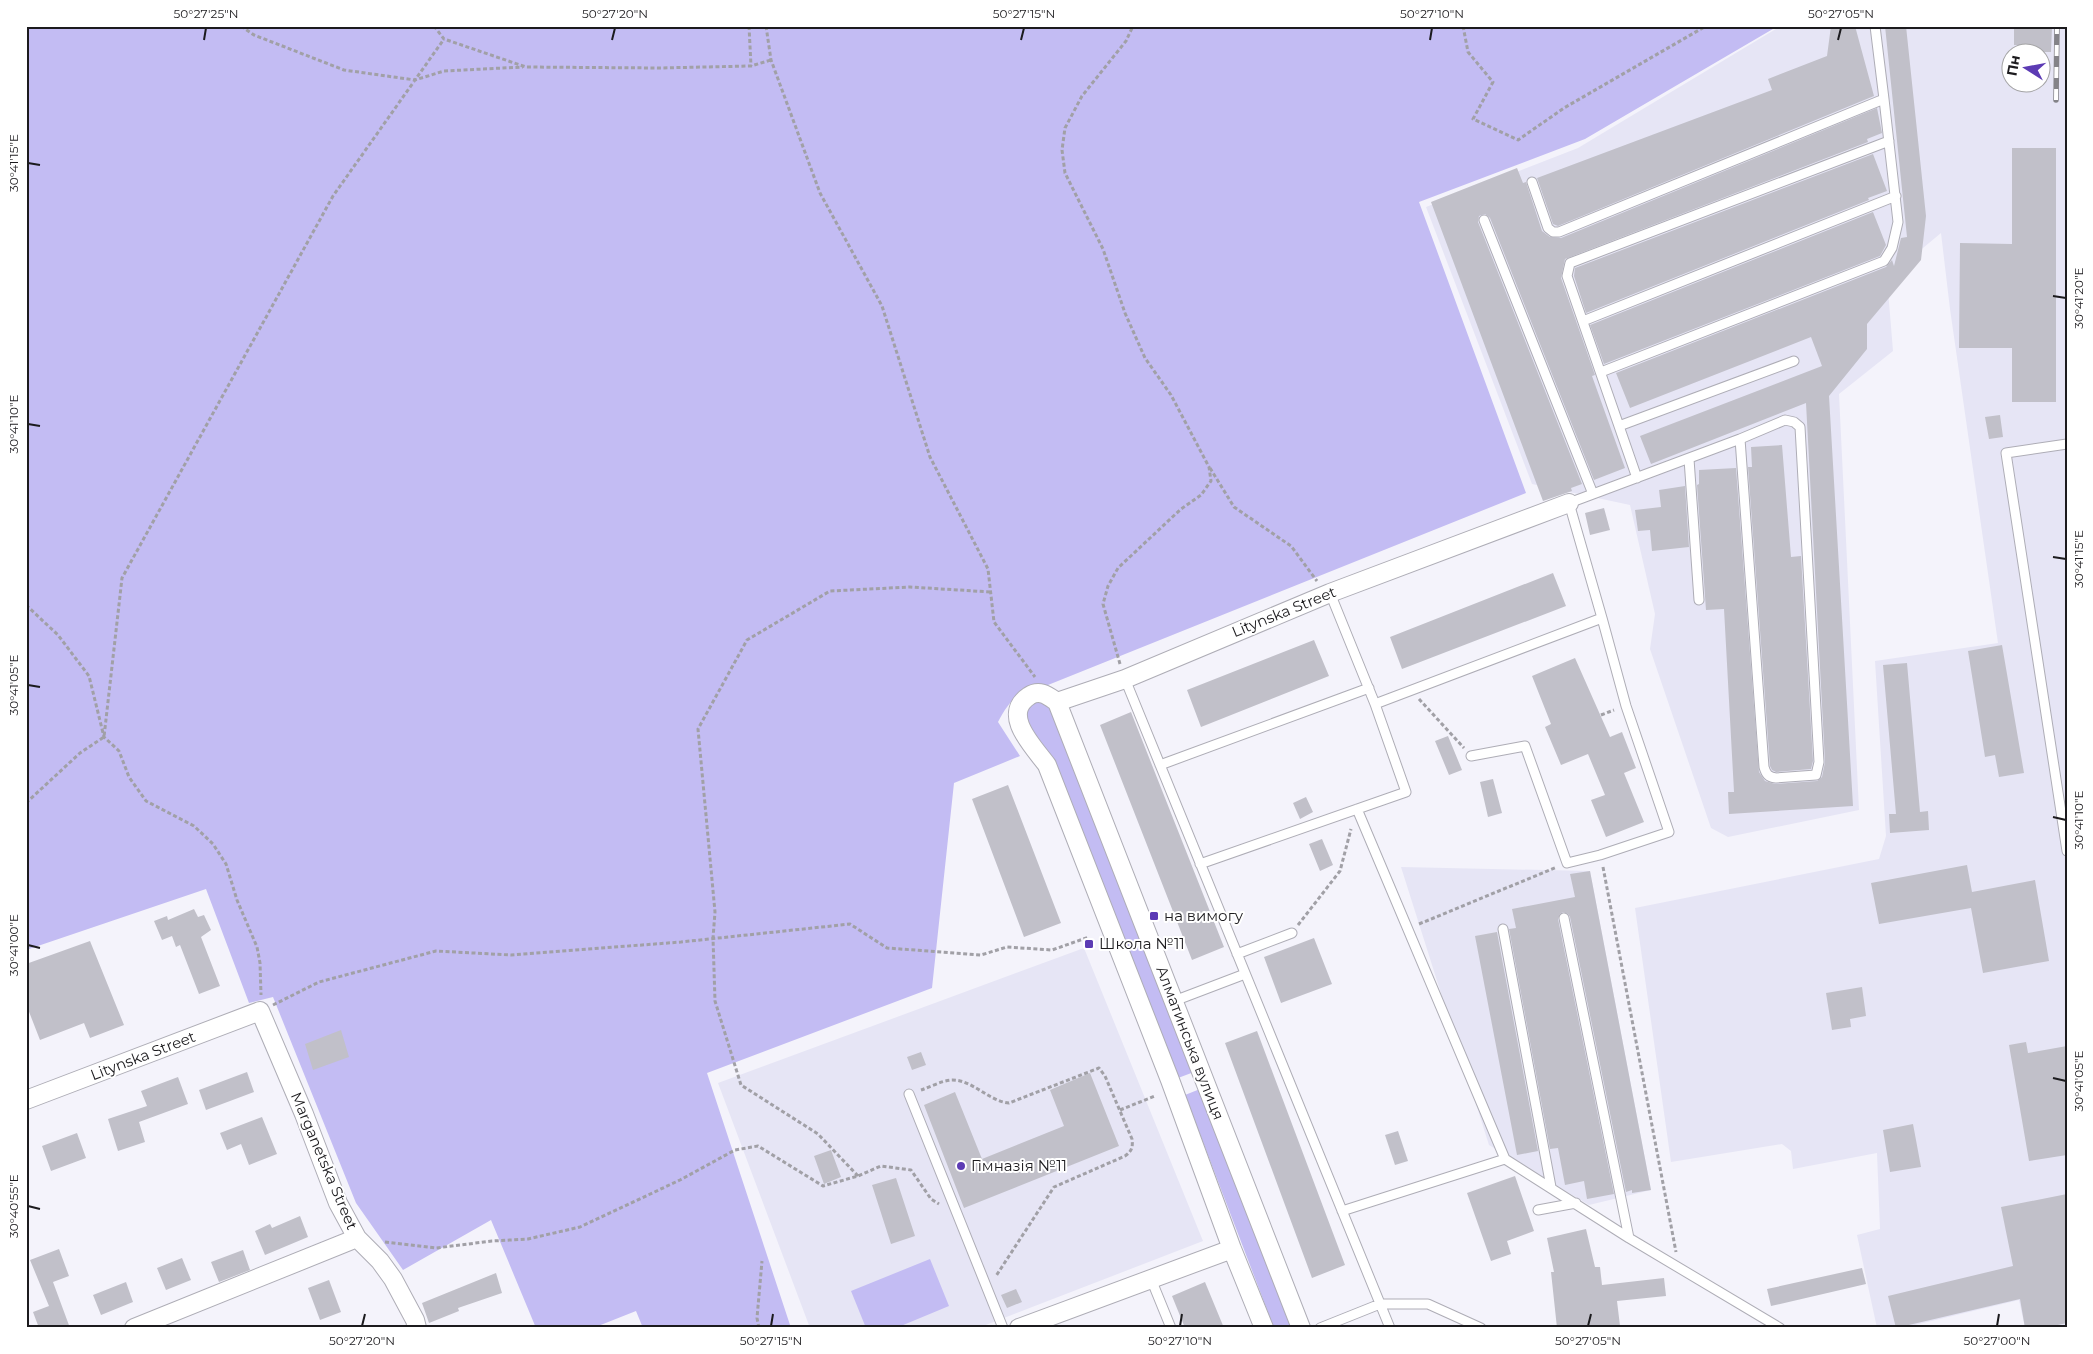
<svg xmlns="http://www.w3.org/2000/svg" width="2093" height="1354" viewBox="0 0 2093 1354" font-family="Montserrat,sans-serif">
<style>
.built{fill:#e6e5f5;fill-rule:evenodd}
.green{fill:#c3bcf3}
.building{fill:#c1c0c9}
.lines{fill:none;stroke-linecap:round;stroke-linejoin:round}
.service-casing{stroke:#aeadb6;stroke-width:11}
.minor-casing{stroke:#aeadb6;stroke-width:20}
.path{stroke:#a1a0a6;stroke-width:3;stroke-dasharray:4 2.5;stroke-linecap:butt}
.service{stroke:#fff;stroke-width:9}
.minor{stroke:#fff;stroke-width:18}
.rail-casing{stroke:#848388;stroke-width:5.5}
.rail{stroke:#fff;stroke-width:4;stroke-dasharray:11;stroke-linecap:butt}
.ticks{fill:none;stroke:#1c1b1e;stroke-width:2}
.poi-dot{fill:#5c3bb4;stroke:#fff;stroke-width:2}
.labels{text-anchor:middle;stroke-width:4;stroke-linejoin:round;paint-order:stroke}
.street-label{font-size:15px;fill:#1c1b1e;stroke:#fff}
.poi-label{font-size:15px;fill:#1c1b1e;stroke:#fff;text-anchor:start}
.neatline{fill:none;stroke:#1c1b1e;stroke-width:2}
.ticks-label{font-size:12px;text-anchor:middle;fill:#1c1b1e}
</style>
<rect width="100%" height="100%" fill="#f4f3fb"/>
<path class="built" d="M1781,26H2067V1328H2057L2056,1325L2025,1328L2019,1300L1902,1328H1877L1857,1235L1880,1229L1877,1153L1793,1169L1791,1151L1782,1144L1671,1162L1635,908L1879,859L1886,836L1875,661L1998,643L1950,309L1941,233L1887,278L1893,351L1839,394L1859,810L1728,837L1711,828L1650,649L1655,614L1630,505L1532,484L1426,207L1578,148ZM2010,52H2040V82H2010Z
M1401,867L1590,871L1651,1190L1589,1205L1489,1145Z
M1084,948L1203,1241L978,1328H810L718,1083Z"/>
<path class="green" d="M26,26H1778L1585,139L1419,202L1526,493L1043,687C1018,691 1009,701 998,722L1020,756L954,783L932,988L707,1073L791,1328H643L636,1311L593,1328H536L491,1220L403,1270L356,1203L273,997L249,1003L206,889L26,950Z
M1040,701L1048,705L1052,713L1194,1072L1178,1078L1029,731L1026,718L1029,705Z
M1200,1089L1290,1326L1274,1328L1185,1095Z
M930,1259L949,1306L896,1328H866L851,1291Z"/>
<path class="building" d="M1831,26H1855L1874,96L1558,226L1553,224L1537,178L1772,90L1768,79L1827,56Z
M1885,26H1906L1926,216L1921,260L1867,324V349L1829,396L1853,806L1729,814L1728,792H1734L1724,609L1706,610L1697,485L1699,484V470L1736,468L1759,772L1765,781L1775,784L1817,781L1822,777L1825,762L1806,403L1651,464L1640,436L1822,366L1811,337L1630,408L1616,373L1886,267L1892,260L1894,266L1901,238L1907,237Z
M2014,26L2052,27L2051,52H2023L2024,45H2014Z
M1877,108L1882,133L1867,139L1868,142L1565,259L1561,278L1595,375L1592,376L1625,468L1594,480L1490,218L1485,214L1479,216L1478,222L1582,484L1571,488L1572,491L1543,501L1431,202L1517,168L1523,183L1526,182L1542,231L1550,237L1561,238Z
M2012,148H2056V402H2012V348H1959L1960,243L2012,244Z
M1873,154L1887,191L1868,198L1869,200L1586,313L1574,276L1575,268Z
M1873,212L1886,245L1880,256L1604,364L1590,325Z
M2000,415L2003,437L1989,439L1985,417Z
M1782,445L1791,557L1801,556L1813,761L1811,769L1776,772L1772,770L1770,766L1748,467H1752L1751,447Z
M1685,486L1689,547L1652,551L1650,530L1638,531L1635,510L1661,507L1659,490Z
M1604,508L1610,530L1590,535L1585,513Z
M1553,573L1566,606L1402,669L1390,637Z
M1314,640L1329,676L1201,727L1187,690Z
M2002,645L2024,773L1999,777L1995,755L1985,757L1968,651Z
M1575,658L1610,737L1622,732L1636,768L1624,773L1644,822L1606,837L1591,800L1605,795L1588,754L1561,765L1545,727L1551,724L1532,676Z
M1907,663L1920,812L1928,811L1929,830L1890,833L1889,814H1896L1883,665Z
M1131,712L1224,947L1192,960L1100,725Z
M1448,736L1462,770L1449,775L1435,741Z
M1493,779L1502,813L1488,817L1480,782Z
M1008,785L1061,923L1024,937L972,799Z
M1306,797L1313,812L1300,819L1293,803Z
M1322,839L1333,865L1320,871L1309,844Z
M1967,865L1972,892L2035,880L2049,961L1983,973L1971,908L1879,924L1871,883Z
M1590,871L1651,1190L1632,1193V1190L1626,1192L1570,917L1568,914L1563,912L1560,914L1558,919L1614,1194L1587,1199L1584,1181L1565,1185L1558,1148L1550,1149L1509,929L1516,928L1512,909L1575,897L1570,874Z
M194,909L198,917L204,915L211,930L201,937L220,986L199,994L180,945L176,947L172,936L162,940L154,921L167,916L168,920Z
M1497,932L1538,1151L1517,1155L1475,936Z
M1314,938L1332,984L1281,1003L1264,957Z
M90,941L124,1025L90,1038L84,1023L40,1040L26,1004V964Z
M1862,987L1866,1016L1850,1019L1851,1027L1832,1030L1826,993Z
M341,1030L349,1057L313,1070L305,1044Z
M1257,1031L1345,1265L1312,1278L1225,1043Z
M2026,1042L2028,1053L2067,1046V1155L2029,1161L2009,1045Z
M921,1052L926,1065L912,1070L907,1057Z
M247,1072L254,1092L206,1110L199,1090Z
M1090,1073L1119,1146L964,1208L924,1105L955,1092L982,1159L1064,1126L1050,1090Z
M178,1077L188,1104L139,1122L145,1142L118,1151L108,1119L147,1106L141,1091Z
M262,1117L277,1154L249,1165L241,1144L227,1150L220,1133Z
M1913,1124L1921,1167L1890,1172L1883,1130Z
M1398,1131L1408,1161L1395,1165L1385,1135Z
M77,1133L86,1158L51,1171L42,1146Z
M831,1150L841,1177L824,1184L814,1156Z
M1515,1176L1534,1231L1507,1241L1511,1254L1491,1261L1467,1193Z
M896,1178L915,1236L891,1244L872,1185Z
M2067,1194V1323L2044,1328H2025L2020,1299L1896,1328L1888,1296L2013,1266L2001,1207Z
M300,1216L308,1237L265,1255L255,1231L270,1224L272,1228Z
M1586,1229L1595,1267H1600L1602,1285L1664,1278L1666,1296L1617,1301L1620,1326L1557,1328L1551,1272H1554L1547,1238Z
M59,1249L69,1276L53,1282L70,1328H39L33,1312L49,1306L30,1260Z
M243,1250L250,1270L219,1282L211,1262Z
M182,1258L191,1280L166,1290L157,1268Z
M1862,1268L1866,1284L1771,1306L1767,1289Z
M496,1273L502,1293L458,1308L459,1311L429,1323L422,1303Z
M329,1280L341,1312L320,1320L308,1288Z
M126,1282L133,1302L101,1315L93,1295Z
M1205,1282L1224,1328H1185L1172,1296Z
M1016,1289L1022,1302L1007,1308L1001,1295Z"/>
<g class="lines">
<g class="service-casing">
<path id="service" d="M1875,26L1884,99
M1532,182L1548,228L1553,232H1559L1884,99L1898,222L1892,248L1884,261L1601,372
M1484,220L1593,494
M1583,321L1896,196
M1619,426L1794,361
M2067,444L2006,453L2067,851
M1689,459L1699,600
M1637,478L1567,276L1570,263L1889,141
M1330,593L1375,704
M1125,679L1390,1328
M1471,756L1525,746L1567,863L1600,855L1669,832L1626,706L1602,618
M1160,765L1369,688
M1357,809L1505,1159
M1200,864L1406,792L1375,704L1602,618L1569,503L1740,439L1785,420L1794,422L1800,427L1819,762L1816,775L1776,778C1768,777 1766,774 1764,767L1740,439
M1564,918L1629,1238
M1503,929L1551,1187
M1237,954L1292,933
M1174,1001L1245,974
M909,1094L1003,1328
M1538,1210L1576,1203
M1342,1211L1505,1159L1629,1238L1780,1328
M1151,1279L1171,1328
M1320,1328L1380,1304H1428L1481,1328"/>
</g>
<g class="minor-casing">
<path id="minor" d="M1057,702C1048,696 1040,689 1029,696C1001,715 1033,746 1047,765L1170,1080L1232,1249L1264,1328
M1057,702L1301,1328
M1057,702L1125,679L1330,593L1569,503
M26,1100L260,1011L304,1114L338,1203L357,1238L380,1261L393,1279L415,1320L417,1328
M134,1328L357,1238
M1019,1328L1232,1249"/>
</g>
<path class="path" d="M241,26L254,35L344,70L415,80L444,71L523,67
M434,26L444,39L526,67L658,68L751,66L771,60
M749,26L751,66
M766,26L771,60L820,193L882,306L930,457L988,569L994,622L1035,677
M1463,26L1468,52L1493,82L1473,119L1518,140L1564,108L1706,26
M1210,468L1234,507L1291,546L1317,581
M26,605L58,635L89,676L104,737L119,751L129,777L146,801L194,826L213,844L226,864L237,900L257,947L260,963L261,995
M1120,664L1103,604L1108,586L1118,568L1181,509L1201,495L1211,481L1209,467L1171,395L1145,358L1125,313L1103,249L1065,173L1062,150L1065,128L1082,96L1126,41L1133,26
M1419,699L1464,748
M1601,715L1614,710
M26,803L80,753L104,737L122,578L333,196L444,39
M1603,867L1676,1252
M1419,924L1557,867
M1298,925L1340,871L1351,829
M273,1005L319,982L436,951L511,955L681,942L850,924L887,948L981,955L1007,947L1052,950L1089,937
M921,1090C930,1087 941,1081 951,1080C972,1079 988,1101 1009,1103L1099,1068L1105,1076L1132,1139C1133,1147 1132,1151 1125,1156L1054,1187L996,1276
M1120,1110L1155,1096
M858,1176L818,1134L741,1085L715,1001L713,938L715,912L698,729L747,640L830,591L910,587L991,592
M385,1242L436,1248L492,1241L528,1239L580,1227L680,1180L735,1150L758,1146L823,1186L858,1176L881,1166L911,1170L931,1199L939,1204
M759,1328L757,1318L762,1261"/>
<use href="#service" class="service"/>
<use href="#minor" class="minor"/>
<g class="rail-casing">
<path id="rail" d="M2056,100L2057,26"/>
</g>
<use href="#rail" class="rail"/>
</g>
<path class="ticks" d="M204,40L206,28M612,40L615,28M1021,40L1024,28M1430,40L1432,28M1838,40L1841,28M28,163L40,165M2053,296L2066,298M28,424L40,426M2053,557L2066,559M28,685L40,687M2053,817L2066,820M28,945L40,948M2053,1078L2066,1081M28,1206L40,1209M362,1326L365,1314M771,1326L773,1314M1180,1326L1182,1314M1588,1326L1591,1314M1997,1326L1999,1314"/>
<g class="poi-dot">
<rect x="1149" y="911" width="10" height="10" rx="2.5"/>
<rect x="1084" y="939" width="10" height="10" rx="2.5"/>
<circle cx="961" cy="1166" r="5"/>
</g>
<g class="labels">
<g class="street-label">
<text transform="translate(1284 612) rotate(-22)" y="5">Litynska Street</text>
<text transform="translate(1190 1043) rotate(69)" y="5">Алматинська вулиця</text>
<text transform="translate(143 1056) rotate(-21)" y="5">Litynska Street</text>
<text transform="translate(324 1161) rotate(67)" y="5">Marganetska Street</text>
</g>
<g class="poi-label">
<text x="1164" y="921">на вимогу</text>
<text x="1099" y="949">Школа №11</text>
<text x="971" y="1171">Гімназія №11</text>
</g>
</g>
<rect width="2093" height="1354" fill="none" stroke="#ffffff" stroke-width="55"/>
<g transform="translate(2026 68) rotate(281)"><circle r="24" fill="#ffffff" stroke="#a4a4a5"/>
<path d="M0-4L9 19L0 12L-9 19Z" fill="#5c3bb4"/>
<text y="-8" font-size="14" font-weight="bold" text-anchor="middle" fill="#1c1b1e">Пн</text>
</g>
<rect x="28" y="28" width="2038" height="1298" class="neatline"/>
<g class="ticks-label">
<text x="206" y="18">50°27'25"N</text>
<text x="615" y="18">50°27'20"N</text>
<text x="1024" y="18">50°27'15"N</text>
<text x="1432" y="18">50°27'10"N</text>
<text x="1841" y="18">50°27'05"N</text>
<text transform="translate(14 163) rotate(-90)" y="4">30°41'15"E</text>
<text transform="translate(2079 298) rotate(-90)" y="4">30°41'20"E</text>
<text transform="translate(14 424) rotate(-90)" y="4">30°41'10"E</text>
<text transform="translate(2079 559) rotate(-90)" y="4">30°41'15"E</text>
<text transform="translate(14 685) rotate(-90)" y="4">30°41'05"E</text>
<text transform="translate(2079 820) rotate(-90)" y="4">30°41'10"E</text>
<text transform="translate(14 945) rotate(-90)" y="4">30°41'00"E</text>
<text transform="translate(2079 1081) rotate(-90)" y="4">30°41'05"E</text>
<text transform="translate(14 1206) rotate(-90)" y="4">30°40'55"E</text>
<text x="362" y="1345">50°27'20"N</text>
<text x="771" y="1345">50°27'15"N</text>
<text x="1180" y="1345">50°27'10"N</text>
<text x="1588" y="1345">50°27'05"N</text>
<text x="1997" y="1345">50°27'00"N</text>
</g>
</svg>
